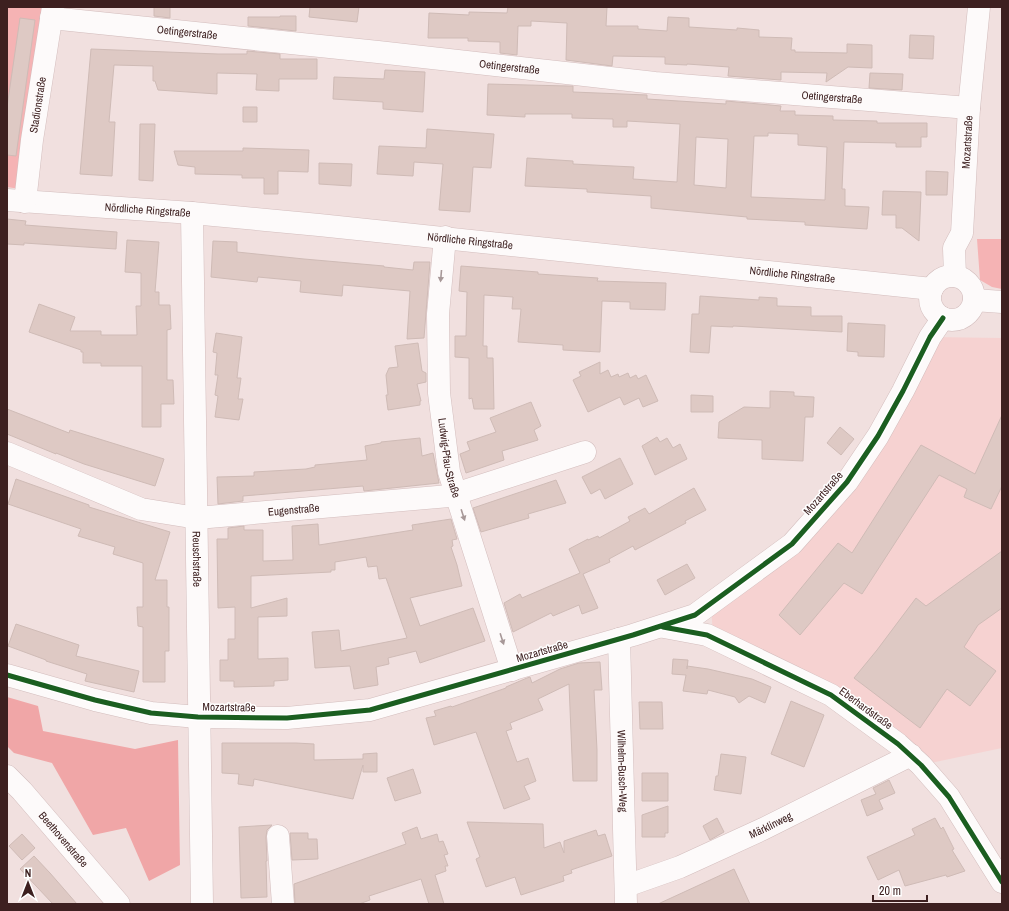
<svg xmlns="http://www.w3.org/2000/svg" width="1009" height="911" viewBox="0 0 1009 911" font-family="'Archivo Narrow',sans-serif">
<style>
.built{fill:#f6d2d1}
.green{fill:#f5b3b4}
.forest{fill:#f0a6a7}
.building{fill:#dec9c4;stroke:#cfbbb6;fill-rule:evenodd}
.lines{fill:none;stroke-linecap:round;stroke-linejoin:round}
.minor-casing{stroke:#d3bdbd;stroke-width:23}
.minor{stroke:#fdfafa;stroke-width:22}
.cycleway-casing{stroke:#fff;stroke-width:8}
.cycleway{stroke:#1b5e20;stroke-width:5}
.oneway{fill:#a79898}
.labels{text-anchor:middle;stroke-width:3;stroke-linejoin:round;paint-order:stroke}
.street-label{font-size:11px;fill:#3d2020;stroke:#fff}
</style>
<rect width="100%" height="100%" fill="#f1e0df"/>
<path class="built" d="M930,337L1002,338V748L921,765L911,755L713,637L711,604L847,482Z"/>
<path class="green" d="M7,7H44L20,189L7,187Z
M977,239H1002V289L992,287L980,280Z"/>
<path class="forest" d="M7,697L38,706L43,731L135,749L178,740L180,865L149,881L126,828L93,835L52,763L14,753L7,746Z"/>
<path class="building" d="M154,7H170V18L154,16Z
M310,7H359L357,22L309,17Z
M508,7H607L606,26H638V29L667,31L668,17L689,18V27L737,30V28L759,30V37L792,38L791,50H795V52L847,53V44L872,45V68L848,67L826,82L827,73L781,72V80L728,76L729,67L687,64V65L665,64V57L613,56L612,66L566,60L567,23L531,21V26H518L517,55L500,53V42L468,41V38H428L429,13L469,15V12L507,13Z
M280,16H296V31L248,26V17H280Z
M20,18L35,20L16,156L7,155V107Z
M910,35L934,36L933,59L909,58Z
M91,49L218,54H247V51L280,54V59H317V79H279V91L256,90L257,74L217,73V94L158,90L155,81H153V66L114,65L109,122H115L112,176L80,174Z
M385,70L425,72L423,112L383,109V102L333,99L334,77L384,79Z
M870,73L903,74L902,90L869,88Z
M488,84L568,86H573V92L647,95V99L726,104V101L781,106L780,111H795V115L833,116V120L877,121V123H927V137H921V147H896V143L844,142L842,189H845V206L869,207L867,229L805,225V222L747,219V217L651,208V196L587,192V189L525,186L527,158L573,161V164L634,167L633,179L677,182L680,124L627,121V127H613V119L572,118V114H525V117L487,115ZM768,133L798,134V145L827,147L825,200L751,197L754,136H768ZM696,137L728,139L726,188L694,185Z
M243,107H257V122H243Z
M140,124H155L153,181L139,180Z
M427,129L494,134L491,168L473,167L470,212L439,210L443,164L414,162L413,176L377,174L379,146L426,148Z
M243,148L309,150L308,172L278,171V194H264V178H242V175L195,174V167L178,165L174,151H243Z
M319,163L352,164L351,186L319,184Z
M926,171L948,172L947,195H926Z
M883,191L921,192L919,241L902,228H896V215H882Z
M7,219L26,221L25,225L117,232L116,249L24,243V245L7,244Z
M127,240L159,242L155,292H159V305H170L171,329L167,330V380H173L174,404H161V427H142V366H101V363H83V352H81V350L29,332L39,304L75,317L70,331H101V335H137L136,306H141V273L125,272Z
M213,241L237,242V252L304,259L384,266V267L413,270L414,262H430L424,338L407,339L410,291L343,285L342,296L300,292L301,281L258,277L257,282L211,277Z
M461,266L538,272V274L598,278L597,281L666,283L665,310L630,309V302L602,301L600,352L563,350V345L518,342L521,309H512L513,297L484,295L483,346H487V358H493L494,409H474L472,398L469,399V358L455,357V336H466L467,292L459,291Z
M700,296L759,300V297L777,298V306L811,307V316H842V332L733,326V327L711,326L709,353L690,352L692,314H699Z
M848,323L885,325L884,357L858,356V352L847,351Z
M216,333L242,337L237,378H241L238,399H243L239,420L215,417L218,396L215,395L218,375H215L217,353L213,352Z
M418,343L422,371L426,373V382L417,384L421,401H420V405L388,410L386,395H388L386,375L389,368L398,367L395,346Z
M600,362V374L608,370L611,377L618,374L619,377L628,373L630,378L636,375L638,379L646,375L658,401L643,407L639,398L624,405L620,397L588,412L573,380L581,376L579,372Z
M770,391L794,392V396L814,397L813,417H805L803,461L762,459V440L718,438L719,422L744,407L770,408Z
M691,395L713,396V412H691Z
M531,402L541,426L534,430L538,440L502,451L504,460L466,473L460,454L470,450L467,442L496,432L490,418Z
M7,409L69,433L70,430L164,459L155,486L84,464L56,453V454L7,434Z
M1002,415V486L991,509L964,497L967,489L939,475L862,594L844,583L800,635L779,615L838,543L852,553L921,445L975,474Z
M840,427L854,439L841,455L827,443Z
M657,437L660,442L667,438L673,448L680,444L687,459L655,475L642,446Z
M420,438L422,456L433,453L439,483L364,491L363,486L243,496V501L218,504L217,477L254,476V472L306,469L315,467V465L367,460L365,446L381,443V442Z
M620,458L633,484L605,499L600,489L591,494L582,477Z
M16,479L89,505V507L170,532L155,580H167V607H169V651H165V682H143V627L138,626L137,607H143V563L113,554L115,547L78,536L81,529L8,504Z
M556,480L566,503L528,514L529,518L481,532L473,508Z
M694,488L706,510L685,521L686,523L635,550L633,546L609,559L610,562L583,574L598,608L582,614L579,605L553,616L551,613L513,632L504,603L520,594L522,598L580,573L569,549L588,539V540L598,536L599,538L630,521L628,517L645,508L649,514Z
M451,519L457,539L452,540L453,546L451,547L457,565L462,586L410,598L420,626L473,608L485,641L420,663L416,651L388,658L389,664L376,667L378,685L354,689L350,666L315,668L312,632L339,630L341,651L407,638L386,578L379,579L377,566L368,567L366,557L335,562V570H331V572L251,576V608L287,598V616L258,617V659L288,658V680L274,681V686L234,687V681H220V660H228V639H235V607L218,608L217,539H228V528L244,526V530H263V561L293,560L292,526L318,524L319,545L413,530L412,525Z
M1002,551V608L978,625L964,647L996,671L970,706L947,689L920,728L854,678L877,650L916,598L926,606Z
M687,564L695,578L665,595L657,580Z
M16,624L79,645L76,656L139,671L134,692L85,681L87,674L46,661V660L8,646Z
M673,659L688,660L687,669V666L708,669L752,679L771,687L765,703L749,696L739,703L735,697L708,690L707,694L683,691L686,675L672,674Z
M600,662L602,690H594L597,750V781H573L569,684L538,699L543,710L510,723L512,729L506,731L517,762L528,758L536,781L524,786L530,799L504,809L476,732L434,745L426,718L436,716L434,711L451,706L452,707L506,688V687L527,678L530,677L532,683L560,669L579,663Z
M791,701L824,715L804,767L771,754Z
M639,702H662L663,729H640Z
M222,743H296L314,744V760L363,759V754L377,753V772H363V765L353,799L254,779L253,786L238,784L239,774L222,773Z
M721,754L746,757L741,794L714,790L716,776H718Z
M413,769L421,793L395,801L387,778Z
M642,773H668V801H642Z
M889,780L895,793L879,800L883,809L867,816L861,800L876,794L873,788Z
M668,806V833H665V837H642V815Z
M717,818L724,832L710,840L703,826Z
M935,818L941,829L943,827L954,849L952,850L965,871L947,877L946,875L905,886L899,870L878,880L867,857L915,835L912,829Z
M467,822L543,824L544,848L560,842L564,853V841L596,830L598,836L605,834L612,856L571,870L572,873L563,876L564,881L521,895L515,877L486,887L476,859L480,857Z
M272,825L267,830L266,837L267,861H266L267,897L241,898L239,827Z
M417,827L421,839L437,834L439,842L443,841L448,854L444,855L448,866H445L446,871L435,875L444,904H429L421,879L369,896L370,900L359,904H295L294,884L406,844L402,833Z
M290,833H308V839H317L318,859L292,860Z
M22,834L35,848L22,860L9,846Z
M34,856L50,873L77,904H53L20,869Z
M734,869L750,904H658Z"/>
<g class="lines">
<g class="minor-casing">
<g id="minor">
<path id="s1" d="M51,18L378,52L655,83L969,108"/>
<path id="s2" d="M7,200L192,213L319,225L932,289"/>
<path id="s3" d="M25,202L32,140L53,7"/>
<path id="s4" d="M192,213L202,904"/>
<path id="s5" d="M445,237L438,314L439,393L449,472L512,670"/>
<path id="s6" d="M955,276L954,248L962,233L969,108L979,7"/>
<circle cx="952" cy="298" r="22"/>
<path d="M974,300L1002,302"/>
<path id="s7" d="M7,453L141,509L197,518L449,496L585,452"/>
<path d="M664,627L707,635L831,695L898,744L921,765L949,797L1002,882"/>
<path id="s8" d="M619,639L626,904"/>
<path d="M7,675L95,700L151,713L198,717L287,718L370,710L633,635L695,615L792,544L847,482L878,436L903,391L930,337L943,318"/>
<path id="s9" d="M7,776L22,791L119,904"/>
<path d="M278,836L283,904"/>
<path id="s10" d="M626,886L680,867L763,829L911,755"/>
</g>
</g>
<use href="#minor" class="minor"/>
<g class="cycleway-casing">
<path id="cycleway" d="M663,627L707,635L831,695L898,744L921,765L949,797L1002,882
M7,675L95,700L151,713L198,717L287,718L370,710L633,635L695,615L792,544L847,482L878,436L903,391L930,337L943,318"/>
</g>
<use href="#cycleway" class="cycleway"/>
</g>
<defs><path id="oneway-solid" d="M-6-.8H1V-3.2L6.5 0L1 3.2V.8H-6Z"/></defs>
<g class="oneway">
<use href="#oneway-solid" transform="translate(441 276) rotate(95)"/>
<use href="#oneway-solid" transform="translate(463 515) rotate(72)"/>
<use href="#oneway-solid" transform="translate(502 639) rotate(72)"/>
</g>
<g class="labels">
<g class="street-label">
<text dy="4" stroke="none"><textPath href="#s1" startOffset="137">Oetingerstraße</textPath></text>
<text dy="4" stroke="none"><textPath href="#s1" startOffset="461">Oetingerstraße</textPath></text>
<text dy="4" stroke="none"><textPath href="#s1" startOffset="785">Oetingerstraße</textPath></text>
<text dy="4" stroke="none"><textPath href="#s3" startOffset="98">Stadionstraße</textPath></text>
<text dy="4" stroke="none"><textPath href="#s6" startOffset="136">Mozartstraße</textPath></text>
<text dy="4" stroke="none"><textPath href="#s2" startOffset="141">Nördliche Ringstraße</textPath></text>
<text dy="4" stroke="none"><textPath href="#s2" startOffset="465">Nördliche Ringstraße</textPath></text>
<text dy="4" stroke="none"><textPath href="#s2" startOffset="789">Nördliche Ringstraße</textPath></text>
<text dy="4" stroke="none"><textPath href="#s5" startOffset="222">Ludwig-Pfau-Straße</textPath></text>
<text transform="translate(823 493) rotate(-49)" y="4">Mozartstraße</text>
<text dy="4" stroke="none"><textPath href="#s7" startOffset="299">Eugenstraße</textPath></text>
<text dy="4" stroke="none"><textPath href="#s4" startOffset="346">Reuschstraße</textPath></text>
<text transform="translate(542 651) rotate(-16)" y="4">Mozartstraße</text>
<text transform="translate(229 707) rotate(1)" y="4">Mozartstraße</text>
<text transform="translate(866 708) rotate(36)" y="4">Eberhardstraße</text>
<text dy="4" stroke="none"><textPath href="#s8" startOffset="132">Wilhelm-Busch-Weg</textPath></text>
<text dy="4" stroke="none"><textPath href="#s10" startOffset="157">Märklinweg</textPath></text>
<text dy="4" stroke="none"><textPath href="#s9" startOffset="85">Beethovenstraße</textPath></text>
</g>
</g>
<rect width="1009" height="911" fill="none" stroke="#3d2020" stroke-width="16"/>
<g transform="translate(28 883)" stroke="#ffffff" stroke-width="3" paint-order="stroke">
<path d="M0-3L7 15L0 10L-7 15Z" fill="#3d2020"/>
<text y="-6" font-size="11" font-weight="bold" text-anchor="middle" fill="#3d2020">N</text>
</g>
<path d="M873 895v6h54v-6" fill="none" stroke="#3d2020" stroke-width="2"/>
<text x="879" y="895" font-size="12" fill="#3d2020" stroke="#ffffff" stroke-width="3" paint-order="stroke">20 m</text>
</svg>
